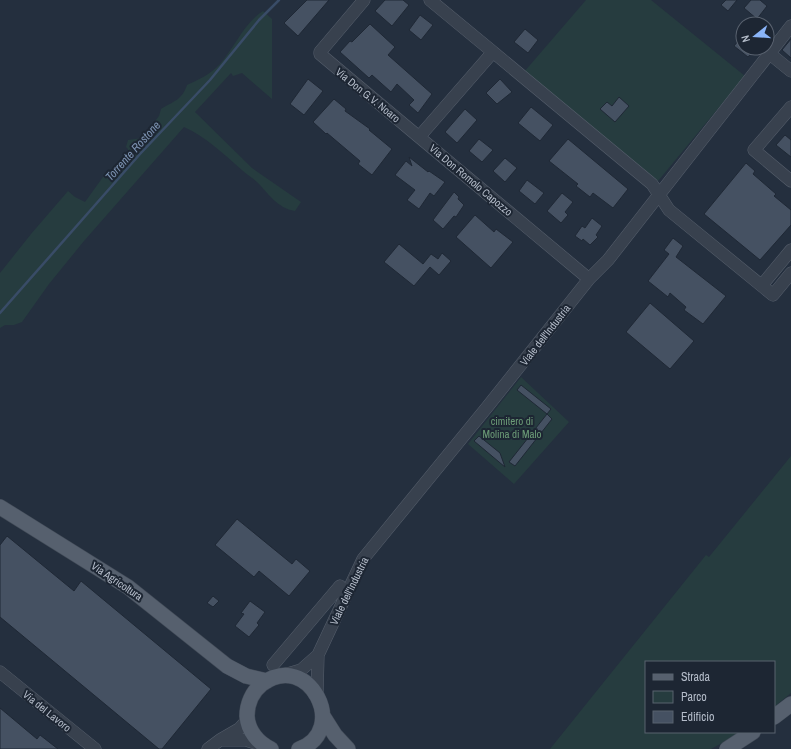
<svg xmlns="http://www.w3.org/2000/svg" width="791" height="749" viewBox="0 0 791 749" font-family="'Archivo Narrow',sans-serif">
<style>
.green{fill:#263c3f}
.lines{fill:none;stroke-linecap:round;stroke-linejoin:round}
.stream{stroke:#394c67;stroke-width:2.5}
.building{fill:#455162;stroke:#1f2835}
.minor-casing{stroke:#565f6c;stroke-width:13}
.major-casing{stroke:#414a57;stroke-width:16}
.minor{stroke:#38414e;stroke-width:12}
.major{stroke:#56606e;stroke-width:15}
.labels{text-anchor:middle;stroke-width:4;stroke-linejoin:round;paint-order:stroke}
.street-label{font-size:11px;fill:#b4bcc9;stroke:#1d2633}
.park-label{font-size:11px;fill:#6b9a76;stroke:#1d2633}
.water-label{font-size:12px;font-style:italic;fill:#7c92b1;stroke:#1d2633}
</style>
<rect width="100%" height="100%" fill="#242f3e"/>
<path class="green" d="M586,0H651L745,76L658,181L524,72Z
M263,11L272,19V99L242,73L233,76L231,73L195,112L252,168L301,202L295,211C277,208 269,194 257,182C253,178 247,175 243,171C225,155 206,137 184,127L84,241L49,284L22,322L14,325H5L0,328V273L31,234L68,191L75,197L85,202L103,177L115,175L127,157L128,149L126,147L128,140L142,138L159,116L161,109C174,101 182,100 187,85C198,80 211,74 220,64C235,47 244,23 263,11Z
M521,377L569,422L514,484L468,444Z
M791,456V693L774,707V662H646V732H742L711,749H550L706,555L709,557Z"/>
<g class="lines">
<path class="stream" d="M0,313L140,154L210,80L259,20L279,0"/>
</g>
<path class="building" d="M307,0H329L298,36L284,23Z
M385,0H403L409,5L392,26L375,11Z
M726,0H737L728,11L721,5Z
M751,0H760L767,6L757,19L744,8Z
M420,15L433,25L421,40L409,30Z
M370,24L395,47L388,55L432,94L418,113L409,105L414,100L397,84L391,92L372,75L369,78L340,52L350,41L352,42Z
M525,29L538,40L528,53L514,42Z
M743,35V48H756L748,57L734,46Z
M791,39V58L782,50Z
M308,79L323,91L304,115L290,104Z
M500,79L512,92L497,104L486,93Z
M619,97L629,106L615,122L600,109L607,102L612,106Z
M334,99L346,109L345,111L370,129L369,130L392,149L372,175L358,164L360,161L327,133L326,134L313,122Z
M531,107L553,125L540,141L518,123Z
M465,109L477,120L457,143L445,132Z
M785,135L791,140V157L776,145Z
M479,139L493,150L482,162L469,151Z
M568,139L628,189L613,208L593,193L590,197L576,186L578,184L549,161Z
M409,157L428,172L429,171L445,182L434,196L430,193L419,209L407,200L415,190L395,175L406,161L412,166Z
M505,158L517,168L505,182L493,171Z
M746,163L755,171L753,174L776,194L774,196L791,210V225L760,260L704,214Z
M527,180L544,193L535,204L519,191Z
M454,192L459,197L458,199L464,205L456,217L454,216L443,229L433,220Z
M562,193L573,202L565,212L568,215L561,223L547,211Z
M475,215L494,232L496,229L513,242L491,268L456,237Z
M592,218L602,226L596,235L598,237L590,245L583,239L582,241L575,236L582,226L585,228Z
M673,238L683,246L676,257L726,296L703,324L684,310L686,307L670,293L668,297L648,281L669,254L664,250Z
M399,244L423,264L431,254L438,259L442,253L451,261L439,275L430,267L414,286L384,262Z
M650,303L694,341L670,369L626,332Z
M521,385L551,409L547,414L517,390Z
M547,414L552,419L515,466L509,462Z
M479,436L500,453L505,467L474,441Z
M237,519L292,564L296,559L310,571L289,596L259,571L254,577L215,545Z
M7,536L74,591L81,581L211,689L162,749H159L0,617V545Z
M213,596L219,601L213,607L207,603Z
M250,601L265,612L257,623L259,625L249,637L235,626L244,614L241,613Z
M0,708L37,739L40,735L58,749H0Z"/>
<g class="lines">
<g class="minor-casing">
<path id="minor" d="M364,0L320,52V54L419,137
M430,0L493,52
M770,54L791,71
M791,107L754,150L791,181
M589,279L419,137L493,52L652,184L669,210L773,295L791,273
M762,285L791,250
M273,665L340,586
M0,672L95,749
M284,675L301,670L318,655
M317,694L318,655L363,559L488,406L589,279L608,260L791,26
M220,740H246L264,746
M208,749L220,740L239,729L248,719"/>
</g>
<g class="major-casing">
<path id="major" d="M0,507L128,587L227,666L246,676L267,681
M323,716L335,735L348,749
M774,717L791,704
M271,749C258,743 248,731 247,716C247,704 252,692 262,684C309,649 350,731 299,749
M727,749L753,732"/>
</g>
<use href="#minor" class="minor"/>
<use href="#major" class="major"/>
</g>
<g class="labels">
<g class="street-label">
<text transform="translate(368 95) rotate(39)" y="4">Via Don G.V. Noaro</text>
<text transform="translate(471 180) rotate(40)" y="4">Via Don Romolo Capozzo</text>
<text transform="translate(545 335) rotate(-52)" y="4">Viale dell'Industria</text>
<text transform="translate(117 581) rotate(34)" y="4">Via Agricoltura</text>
<text transform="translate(349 591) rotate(-64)" y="4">Viale dell'Industria</text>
<text transform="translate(47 711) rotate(39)" y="4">Via del Lavoro</text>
</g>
<g class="park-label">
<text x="512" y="425">cimitero di<tspan x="512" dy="13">Molina di Malo</tspan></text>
</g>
<g class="water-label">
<text transform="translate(133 151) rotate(-48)" y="4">Torrente Rostone</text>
</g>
</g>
<rect x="645" y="661" width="130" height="72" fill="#1d2633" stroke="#59626f"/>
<rect x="653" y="674" width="20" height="6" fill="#56606e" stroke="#59626f"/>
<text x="681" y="681" font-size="12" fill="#b4bcc9">Strada</text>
<rect x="653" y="691" width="20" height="12" fill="#263c3f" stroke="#59626f"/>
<text x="681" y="701" font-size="12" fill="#b4bcc9">Parco</text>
<rect x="653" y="711" width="20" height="12" fill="#455162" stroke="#59626f"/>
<text x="681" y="721" font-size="12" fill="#b4bcc9">Edificio</text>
<g transform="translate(755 36) rotate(253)"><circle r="19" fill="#1d2633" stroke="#59626f"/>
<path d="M0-3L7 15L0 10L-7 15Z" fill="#8ab4f8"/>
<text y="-6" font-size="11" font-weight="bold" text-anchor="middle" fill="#b4bcc9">N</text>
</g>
</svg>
